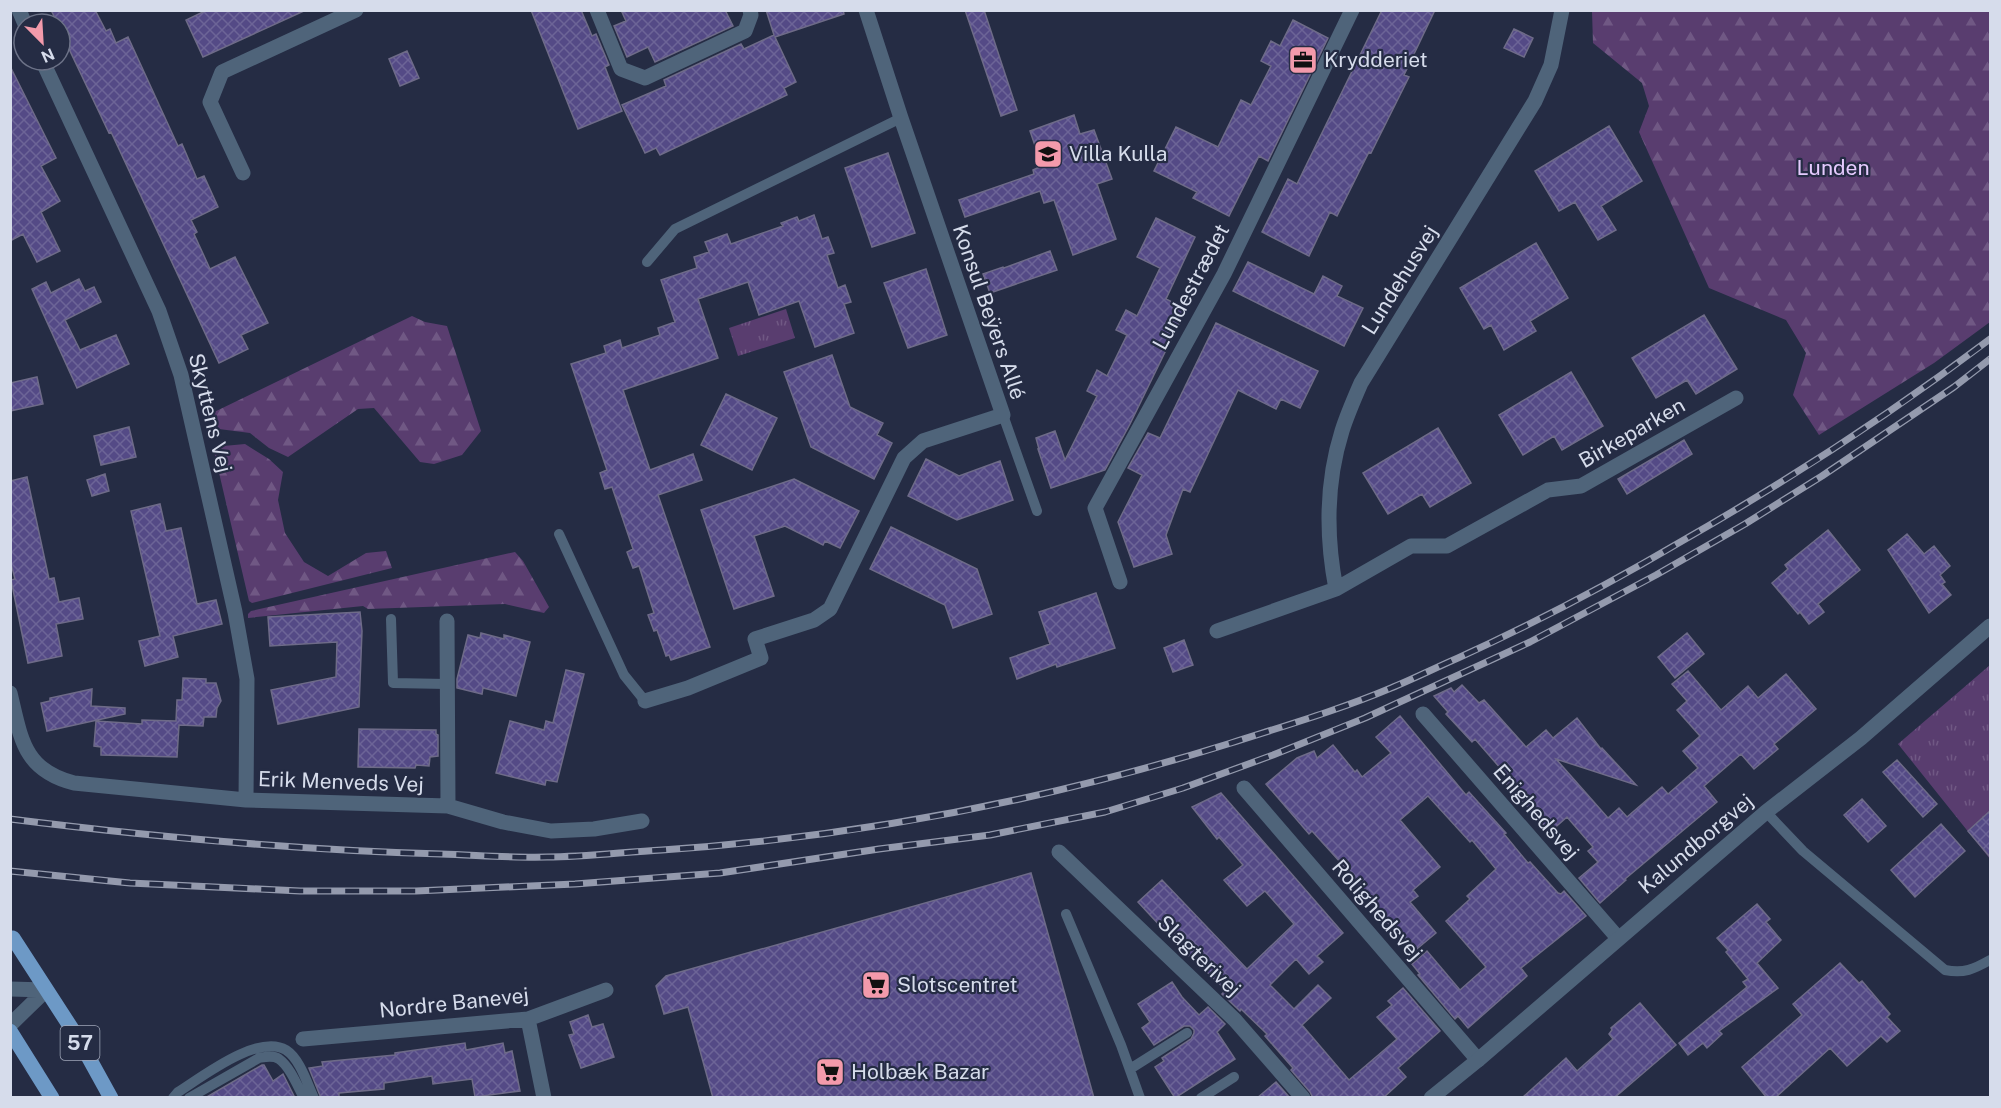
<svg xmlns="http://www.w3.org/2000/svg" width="2001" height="1108" viewBox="0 0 2001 1108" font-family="'Public Sans',sans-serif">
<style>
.forest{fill:url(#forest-firs)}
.park{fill:url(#park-tufts)}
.building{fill:url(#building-cross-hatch);stroke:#6e6b88;stroke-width:1.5}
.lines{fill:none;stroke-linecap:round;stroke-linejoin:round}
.service{stroke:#4f647a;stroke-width:10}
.minor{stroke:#4f647a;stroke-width:15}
.tertiary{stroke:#4f647a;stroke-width:15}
.primary{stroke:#6d99c6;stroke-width:15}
.rail-casing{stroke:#949aad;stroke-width:7}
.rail{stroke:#252c44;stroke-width:4.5;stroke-dasharray:14;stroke-linecap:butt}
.labels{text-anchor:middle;stroke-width:4.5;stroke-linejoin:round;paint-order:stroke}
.shield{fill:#252c44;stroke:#a1a7b9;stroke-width:1.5}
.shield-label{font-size:20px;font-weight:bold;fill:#d6dceb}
.poi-label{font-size:21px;fill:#d6dceb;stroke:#252c44;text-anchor:start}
.park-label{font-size:21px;fill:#e5cafe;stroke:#252c44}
.street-label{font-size:21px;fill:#d6dceb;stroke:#252c44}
</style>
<defs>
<pattern id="forest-firs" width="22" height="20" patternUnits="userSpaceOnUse" patternTransform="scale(1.5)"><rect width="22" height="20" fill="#593d6f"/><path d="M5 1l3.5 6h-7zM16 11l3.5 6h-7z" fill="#705884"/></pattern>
<pattern id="park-tufts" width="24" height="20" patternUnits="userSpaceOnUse" patternTransform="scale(1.5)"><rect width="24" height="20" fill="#593d6f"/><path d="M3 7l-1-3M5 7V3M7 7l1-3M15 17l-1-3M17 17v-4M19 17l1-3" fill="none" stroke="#705884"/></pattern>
<pattern id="building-cross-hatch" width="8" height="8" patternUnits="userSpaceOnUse" patternTransform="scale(1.5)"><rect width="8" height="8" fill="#544a86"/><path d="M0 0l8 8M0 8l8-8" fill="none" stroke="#6c6497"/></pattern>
</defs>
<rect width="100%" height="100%" fill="#252c44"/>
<path class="forest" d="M1592,11H1990V322L1934,363L1819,435L1793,395L1806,353L1786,320L1709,288L1639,132L1649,106L1642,83L1593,43Z
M412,316L425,322L447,326L481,431L462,455L434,464L420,462L374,408L358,409L288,457L269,448L250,433L219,429L208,415Z
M245,444L269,459L283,472L278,500L285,533L304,562L328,576L366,553L386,551L392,568L252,603L249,601L213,447Z
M515,552L523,561L549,607L544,613L505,604L368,609L363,606L248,618V614L251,611Z"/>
<path class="park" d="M786,309L795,338L738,356L729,328Z
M1990,665V859L1898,744Z"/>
<path class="building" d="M51,10H95L106,31L110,29L116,43L128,37L178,146L182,144L197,179L204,176L218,207L191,220L197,232L194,234L210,269L235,257L268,323L241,335L248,349L219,363L111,132L109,133L60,30V24H58Z
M207,10H306L203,57L186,20Z
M531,10H581L592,36L596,34L609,65L605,67L622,111L578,129Z
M621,10H725L733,26L655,62L648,47L627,57L614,26L626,21Z
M766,10H843L844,14L775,37L796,82L784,88L787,95L660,155L656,148L645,153L622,105L666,86L664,80L741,44L744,49L774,35Z
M965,10H984L1017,110L1001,116Z
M1382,10H1435L1404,75L1409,77L1371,153L1369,152L1337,216L1330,212L1309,256L1262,232L1288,179L1297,184Z
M1293,20L1328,38L1268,161L1259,156L1229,216L1193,198L1197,192L1154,171L1176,127L1218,147L1241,100L1251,105L1271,66L1261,61L1271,41L1280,46Z
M1514,29L1533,38L1524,57L1504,48Z
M407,51L419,78L400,86L389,59Z
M10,66L56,158L41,166L60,201L41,212L60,251L37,262L23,234L10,241Z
M1074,115L1080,134L1094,130L1112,179L1097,184L1116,239L1073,255L1054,200L1044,203L1040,191L965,217L959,200L1034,174L1033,170L1042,166L1030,131Z
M1609,126L1642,181L1601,206L1616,230L1598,240L1575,202L1559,211L1535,171Z
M888,153L915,233L872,247L845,168Z
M814,215L822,239L828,237L834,253L827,255L838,288L845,285L851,302L844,304L854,333L815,347L799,301L759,315L748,282L698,299L718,358L623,390L650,470L693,454L702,480L658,495L710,647L671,660L669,655L666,656L657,630L654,631L648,615L654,613L639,566L633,568L627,552L633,549L612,487L605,489L600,473L607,470L571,364L606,353L604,346L620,340L622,348L660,335L658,328L675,322L661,280L697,268L694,257L709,252L705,242L727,234L731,244L783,226L781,223L797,217L799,221Z
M1156,218L1195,237L1166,299L1186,309L1130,424L1105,470L1051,488L1038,449H1039L1036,438L1055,431L1065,460L1097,396L1087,391L1097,370L1107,376L1127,335L1116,330L1126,310L1137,316L1160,268L1137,257Z
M1536,243L1568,298L1530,321L1536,331L1504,350L1491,325L1484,329L1460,288Z
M1050,251L1057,270L990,293L983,274L1003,267L1004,268Z
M1248,262L1314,294L1323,276L1342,286L1337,296L1363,308L1344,346L1233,291Z
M926,269L947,335L908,348L884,283Z
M79,279L85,291L94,287L101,302L65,320L80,350L116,335L129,364L77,388L32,289L46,282L51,293Z
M1704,315L1737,369L1696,394L1687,380L1656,398L1632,358Z
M1216,323L1318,371L1300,408L1281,399L1276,409L1238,390L1190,492L1183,489L1166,535L1172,554L1134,567L1118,522L1142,475L1128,468L1148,433L1160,438Z
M832,355L850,407L883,423L877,435L892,443L874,479L811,447L784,372Z
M1571,372L1603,426L1562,450L1554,436L1523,455L1499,415Z
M37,377L43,404L10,411V383Z
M726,394L777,418L752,470L701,445Z
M129,427L136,457L101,465L94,436Z
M1438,428L1471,483L1430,507L1422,494L1388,514L1363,473Z
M1684,440L1692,454L1627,494L1618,479Z
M926,459L959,476L1000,461L1013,500L957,520L908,496Z
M105,474L109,491L92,496L87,480Z
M27,477L49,579L54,578L59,602L79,598L83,619L56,624L62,656L28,663L11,580L15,579L10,560V481Z
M794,479L859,511L840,548L825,541L823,545L785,526L754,536L774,596L734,609L701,510Z
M160,504L166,531L181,528L197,604L216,600L222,624L173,636L178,657L145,666L139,641L160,636L131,511Z
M891,527L977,569L992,614L953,628L945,605L870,569Z
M1828,530L1860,570L1818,604L1824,612L1809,624L1800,612L1798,614L1772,583L1788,569L1785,565Z
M1907,534L1924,554L1934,546L1950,566L1940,575L1945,582L1942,584L1951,595L1929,613L1888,550Z
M1096,593L1115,648L1057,667L1056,664L1017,679L1010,658L1050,644L1039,612Z
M360,612L362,631L359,707L278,724L271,690L336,677L337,642L270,646L268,617Z
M481,633L504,639V635L530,642L516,696L483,688L482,694L457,688V679L468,635L480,638Z
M1687,633L1704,654L1675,678L1658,657Z
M1184,640L1193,665L1173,672L1164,648Z
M566,670L584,674L557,782L546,780L545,785L496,773L510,721L544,730L546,721L553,723Z
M1688,671L1721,710L1748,686L1758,698L1786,674L1816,709L1774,744L1778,749L1754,769L1741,754L1704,786L1717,802L1625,879L1626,880L1600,903L1579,878L1598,862L1588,851L1593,847L1567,817L1550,832L1504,781L1508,777L1475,739L1472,742L1446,714L1448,712L1434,696L1451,688L1454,692L1462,685L1479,703L1484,700L1526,747L1546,730L1553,738L1577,718L1601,749L1602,748L1636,785L1556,759L1608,818L1619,808L1627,817L1662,787L1668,794L1698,768L1683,751L1700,736L1677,710L1687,701L1672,684Z
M183,678L206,679V683H216L221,701L217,708L216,717H204L203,726L179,725L177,757L101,755V747L94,746L96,721L142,724V720L176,721L177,700H182Z
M92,689L91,706L125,708V714L47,731L41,703L50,701V698Z
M1400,716L1466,795L1469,792L1506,833L1504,834L1528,863L1530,862L1558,893L1561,894L1564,891L1586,916L1521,968L1527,976L1468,1028L1458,1016L1455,1019L1418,975L1420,974L1412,964L1427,951L1460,990L1486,967L1446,921L1470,899L1467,896L1496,869L1472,840L1470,842L1428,796L1400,820L1440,867L1413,890L1418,896L1410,902L1436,933L1412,953L1388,923L1389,922L1350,875L1351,874L1312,831L1309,834L1266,784L1297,758L1314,751L1317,758L1333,745L1355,772L1357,770L1362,777L1391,753L1376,737Z
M359,729L436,730V734L438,735V756L430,757L429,766L416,765L415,768L358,767Z
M1897,760L1937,804L1923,817L1883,772Z
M1221,793L1343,933L1317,956L1323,962L1309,974L1296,959L1270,985L1294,1009L1318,985L1331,998L1302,1025L1349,1080L1397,1039L1377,1017L1392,1005L1388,1001L1403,988L1440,1031L1398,1068L1406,1077L1383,1098H1313L1310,1092L1291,1070L1293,1068L1265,1036L1267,1034L1241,1009L1240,1011L1222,994L1226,990L1189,955L1188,956L1138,902L1162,880L1247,969L1294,924L1265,891L1247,906L1224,880L1243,865L1219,837L1217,839L1192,807Z
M1862,799L1886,826L1868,842L1844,815Z
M1990,811V857L1968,831Z
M1941,824L1965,851L1915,897L1891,870Z
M1031,873L1094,1098H713L688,1007L664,1014L656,986L666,976Z
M1757,904L1770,919L1766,922L1781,940L1757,963L1778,988L1719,1031L1722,1034L1707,1048L1703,1043L1688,1055L1679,1043L1747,987L1743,982L1748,979L1726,952L1728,950L1717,938Z
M1840,963L1859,983L1862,981L1890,1014L1887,1017L1900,1031L1887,1042L1881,1036L1847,1066L1830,1048L1775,1098H1767L1742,1067L1802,1015L1793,1004Z
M1172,982L1182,997L1199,1015L1208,1007L1225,1024L1217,1032L1235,1059L1175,1098L1155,1067L1164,1061L1162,1058L1191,1039L1194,1033V1030L1190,1026H1184L1154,1045L1142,1028L1150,1022L1138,1004Z
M1640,1003L1676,1045L1614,1098H1522L1566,1058L1577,1071L1613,1039L1609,1034L1612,1030L1611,1028Z
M588,1015L592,1027L603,1024L614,1057L581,1068L569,1035L574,1034L570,1022Z
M465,1043L466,1050L503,1043L505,1053L512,1051L520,1091L475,1097L472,1079L433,1084L432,1076L384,1083V1089L339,1093V1098H321L309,1068L323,1066L322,1062L395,1055V1053Z
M262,1065H264L273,1081L283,1074L295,1098H205Z
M1276,1082L1290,1098H1257Z"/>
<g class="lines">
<path class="service" d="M647,262L675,229L901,118
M1003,415L1037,511
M559,534L624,675L645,701
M391,619L393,683L447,684
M1766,812L1803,851L1945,970C1964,974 1974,969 1990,960
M1066,914L1121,1045L1140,1098
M1130,1069L1187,1033
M173,1098L178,1092C202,1077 258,1033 286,1050C300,1059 307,1083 314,1098
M189,1098L259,1058C265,1057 273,1055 279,1059C290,1067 297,1085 304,1098
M1201,1098L1234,1077"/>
<path class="minor" d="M19,10L25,24
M597,10L621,69L645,78L745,31L751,15L750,10
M42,60L159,311L181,375L235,612L247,679L246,800
M243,173L210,102L222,72L356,10
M1120,582L1095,508L1224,274L1352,10
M1336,589C1326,537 1326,482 1342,431C1347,415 1354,399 1361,383L1535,101L1551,65L1562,10
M447,621L448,806
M1217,631L1336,589L1411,546H1447L1548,490L1581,486L1736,398
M10,693C21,738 23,770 74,783L246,800L448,806L503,822L551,831L594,829L642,821
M645,701L688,688L761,658L755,639L814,620L830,609L904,458L923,441L1003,415L901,118L866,10
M1423,714L1618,938
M1244,788L1478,1060
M1059,852L1235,1020L1303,1098
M528,1019L544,1098
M303,1039L528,1019L606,990"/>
<path class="tertiary" d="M10,989L46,990
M10,1025L46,990
M1431,1098L1478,1060L1766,812L1861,738L1990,626"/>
<path class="primary" d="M13,938L79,1040L111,1098
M10,1031L52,1098"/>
<g class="rail-casing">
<path id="rail" d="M10,819C154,837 297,850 441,854C476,855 512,858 547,857C585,857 624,852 662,850C856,837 1045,801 1231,743C1284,726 1339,710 1391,688C1413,679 1435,668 1458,658C1535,623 1609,584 1682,541C1789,480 1892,413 1990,339
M10,871L130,883L300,891H416L575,884L720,873L879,849L990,835L1105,812L1183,788L1273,755L1365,718L1530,642L1656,575L1745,524L1822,476L1954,387L1990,359"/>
</g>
<use href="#rail" class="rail"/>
</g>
<defs>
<g id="office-square" transform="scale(1.5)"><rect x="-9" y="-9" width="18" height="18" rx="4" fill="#f39aab" stroke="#252c44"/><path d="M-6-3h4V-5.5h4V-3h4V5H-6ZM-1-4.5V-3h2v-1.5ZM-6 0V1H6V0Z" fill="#111"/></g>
<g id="school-square" transform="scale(1.5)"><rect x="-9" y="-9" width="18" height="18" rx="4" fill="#f39aab" stroke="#252c44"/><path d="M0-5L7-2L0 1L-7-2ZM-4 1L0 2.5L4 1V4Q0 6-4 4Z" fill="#111"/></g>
<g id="supermarket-square" transform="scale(1.5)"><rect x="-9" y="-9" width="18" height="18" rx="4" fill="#f39aab" stroke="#252c44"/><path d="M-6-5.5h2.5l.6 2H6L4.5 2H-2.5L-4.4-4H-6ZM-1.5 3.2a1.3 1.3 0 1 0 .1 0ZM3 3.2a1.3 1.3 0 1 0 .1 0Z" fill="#111"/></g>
</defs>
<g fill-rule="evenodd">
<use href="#office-square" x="1303" y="60"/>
<use href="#school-square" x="1048" y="154"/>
<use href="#supermarket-square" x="876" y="985"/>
<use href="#supermarket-square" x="830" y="1072"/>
</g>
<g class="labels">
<rect class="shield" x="60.5" y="1026" width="39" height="34" rx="4.5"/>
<g class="shield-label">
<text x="80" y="1050">57</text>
</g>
<g class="poi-label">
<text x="1324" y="67">Krydderiet</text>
<text x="1069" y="161">Villa Kulla</text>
<text x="897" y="992">Slotscentret</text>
<text x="851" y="1079">Holbæk Bazar</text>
</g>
<g class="park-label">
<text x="1833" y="175">Lunden</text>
</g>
<g class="street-label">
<text transform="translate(1400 280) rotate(-58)" y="7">Lundehusvej</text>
<text transform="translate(1191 287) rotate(-62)" y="7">Lundestrædet</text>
<text transform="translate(989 312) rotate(71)" y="7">Konsul Beÿers Allé</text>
<text transform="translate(210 413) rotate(76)" y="7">Skyttens Vej</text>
<text transform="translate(1632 433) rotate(-30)" y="7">Birkeparken</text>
<text transform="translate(341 782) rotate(2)" y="7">Erik Menveds Vej</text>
<text transform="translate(1536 812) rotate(49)" y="7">Enighedsvej</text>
<text transform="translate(1696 844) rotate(-40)" y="7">Kalundborgvej</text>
<text transform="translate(1377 910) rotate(49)" y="7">Rolighedsvej</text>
<text transform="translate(1199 956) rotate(44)" y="7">Slagterivej</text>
<text transform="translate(454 1003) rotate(-6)" y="7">Nordre Banevej</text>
</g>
</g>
<rect width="2001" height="1108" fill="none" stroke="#d6dceb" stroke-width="24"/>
<g transform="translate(42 42) rotate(156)"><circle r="28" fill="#252c44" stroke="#6c7287" stroke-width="1.5"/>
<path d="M0-4.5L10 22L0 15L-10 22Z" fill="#f39aab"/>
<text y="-9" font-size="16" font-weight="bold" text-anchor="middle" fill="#d6dceb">N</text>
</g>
</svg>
